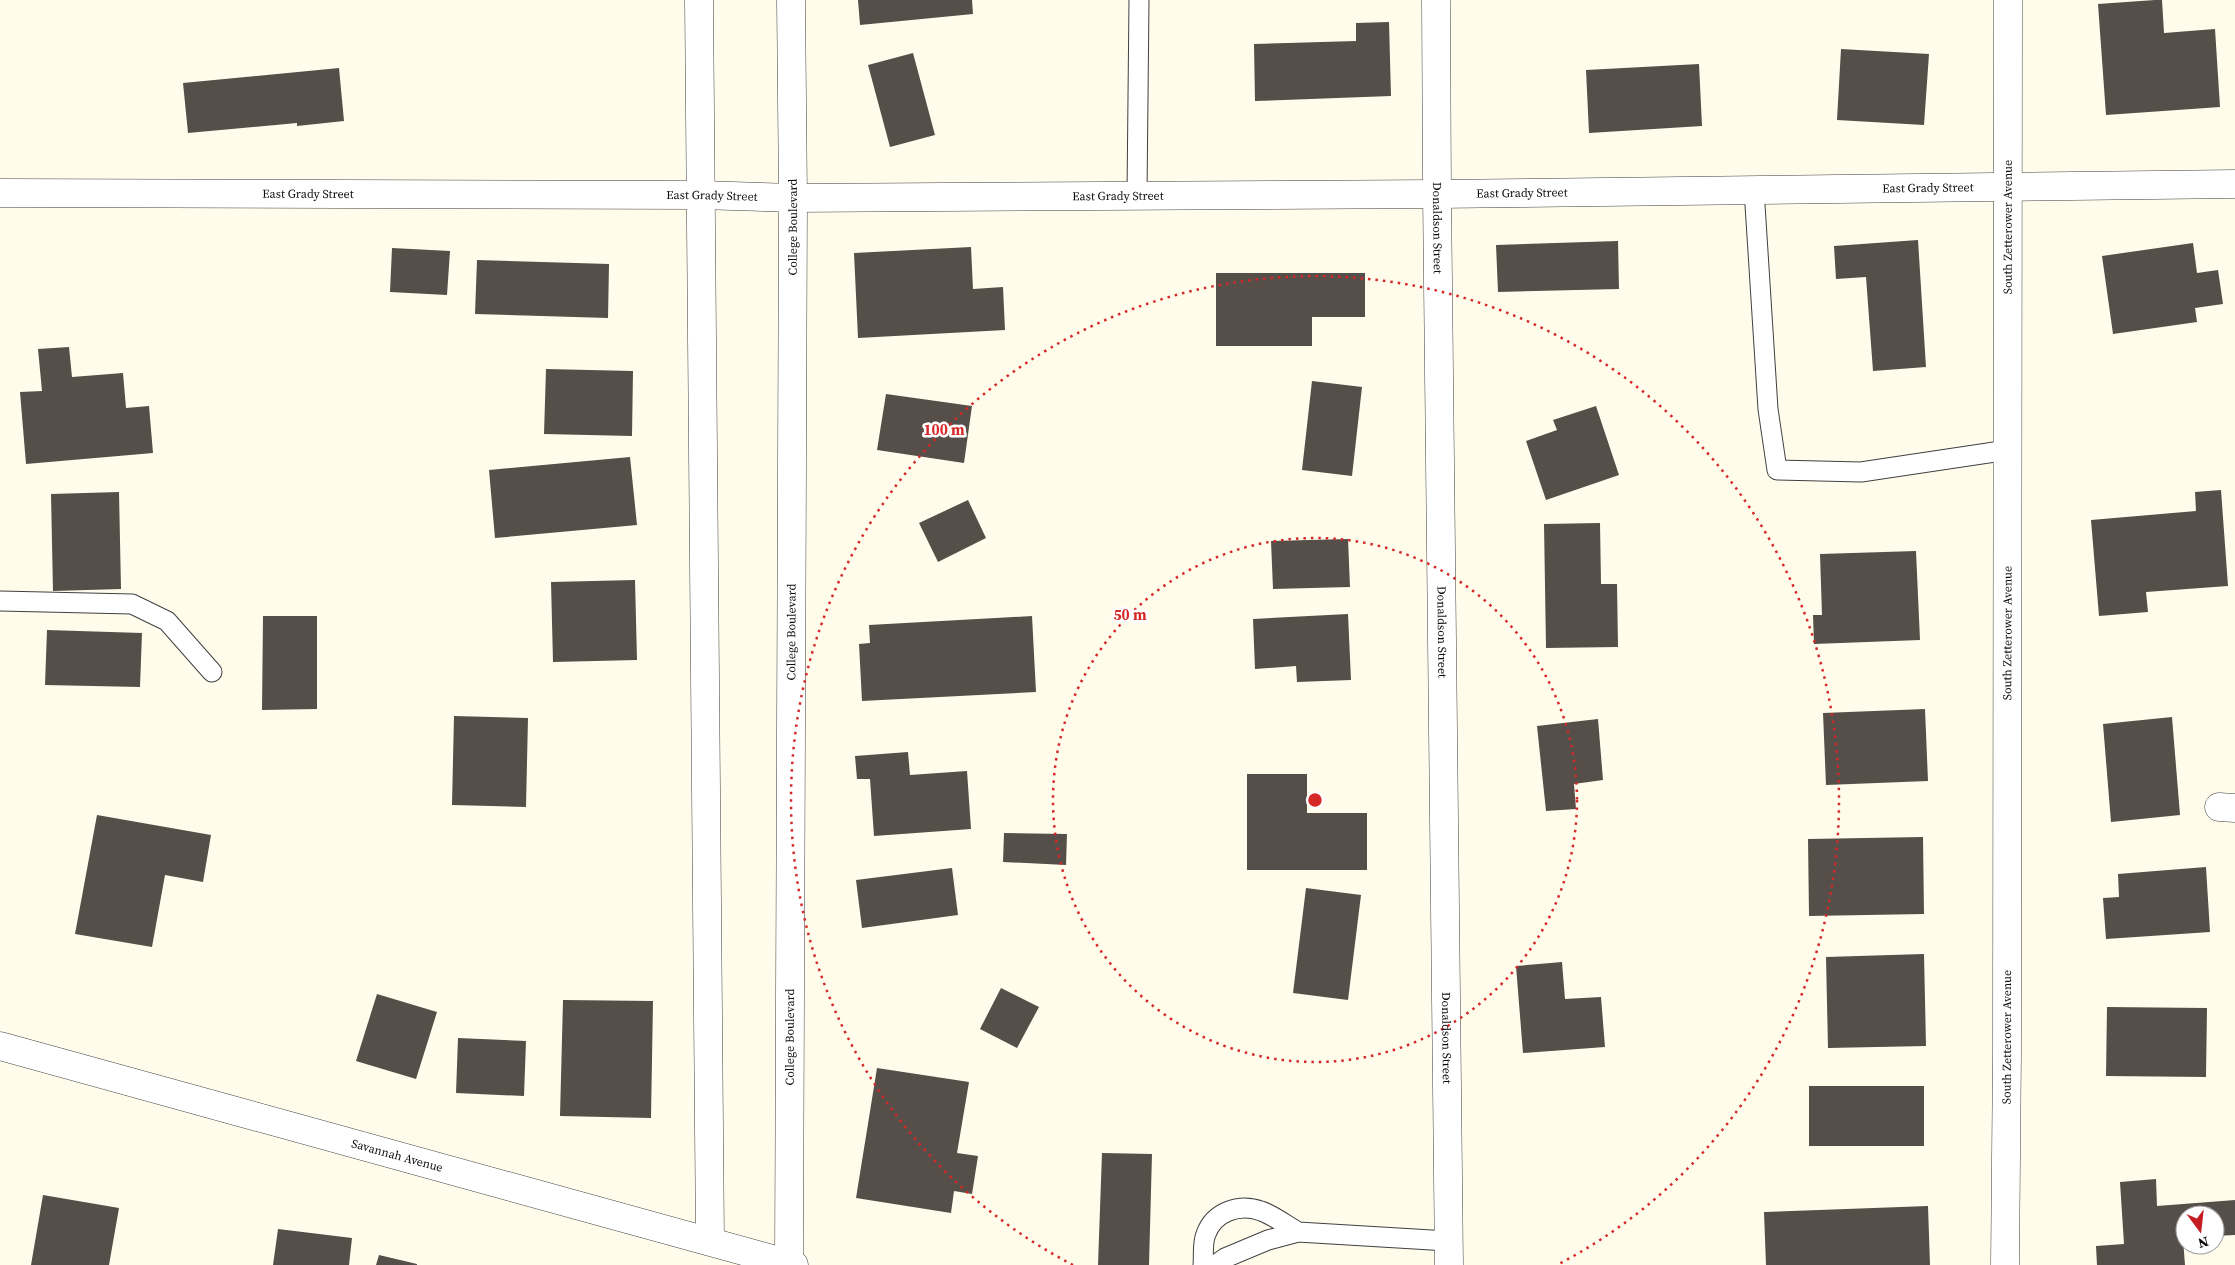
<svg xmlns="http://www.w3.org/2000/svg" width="2235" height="1265" viewBox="0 0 2235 1265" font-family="'Source Serif 4',serif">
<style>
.building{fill:#564e48}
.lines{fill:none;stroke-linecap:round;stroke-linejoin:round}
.service-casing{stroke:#404040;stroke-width:21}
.minor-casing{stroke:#404040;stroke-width:29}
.tertiary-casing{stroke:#404040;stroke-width:29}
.service{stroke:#fff;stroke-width:19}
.minor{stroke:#fff;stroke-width:28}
.tertiary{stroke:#fff;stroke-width:28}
.ring{fill:none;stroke:#d62828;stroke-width:2.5;stroke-dasharray:2.5 5}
.labels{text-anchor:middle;stroke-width:5;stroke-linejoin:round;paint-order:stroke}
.street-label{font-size:12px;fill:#0d0d0d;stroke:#fff}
.centre{fill:#d62828;stroke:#fff;stroke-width:2.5}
.ring-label{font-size:15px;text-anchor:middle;font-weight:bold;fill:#d62828;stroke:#fff;stroke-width:5;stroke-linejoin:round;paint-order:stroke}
</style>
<rect width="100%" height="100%" fill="#fffcec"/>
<path class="building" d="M858,0H972L973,14L860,25Z
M2155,0H2162L2164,33L2215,29L2220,107L2106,115L2098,4Z
M1389,22L1391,96L1255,101L1254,44L1356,41V23Z
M1841,49L1929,54L1924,125L1837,120Z
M913,53L935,135L890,147L868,65Z
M1699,64L1702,126L1589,133L1586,70Z
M339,68L344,121L297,126V123L188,133L183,83Z
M1918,240L1926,367L1873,371L1866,277L1836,279L1834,246Z
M1618,241L1619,289L1498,292L1496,245Z
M2193,243L2197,273L2218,270L2223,304L2195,308L2197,322L2113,334L2102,256Z
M971,247L973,289L1003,287L1005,330L858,338L854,253Z
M392,248L450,251L447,295L390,292Z
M477,260L609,264L608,318L475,314Z
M1216,273H1365V317H1312V346H1216Z
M69,347L72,377L123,373L126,408L149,406L153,453L26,464L20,392L42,391L38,349Z
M546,369L633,371L632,436L544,434Z
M1312,381L1362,387L1352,476L1302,470Z
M886,394L972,406L964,463L877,450Z
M1596,406L1619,475L1546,500L1526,441L1557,430L1553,420Z
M630,457L637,525L495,538L489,470Z
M2221,490L2228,586L2146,592L2148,612L2099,616L2091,520L2196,511L2195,492Z
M119,492L121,589L53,591L51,494Z
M968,500L986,538L938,562L919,523Z
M1600,523L1601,584H1617L1618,647L1546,648L1544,524Z
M1348,539L1350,587L1273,589L1271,541Z
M1916,551L1920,640L1814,644L1813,615H1822L1820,554Z
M635,580L637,660L553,662L551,582Z
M1348,614L1351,680L1297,682L1296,666L1255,669L1253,619Z
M263,616H317V709L262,710Z
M1032,616L1036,692L862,701L859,644L870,643L869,625Z
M47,630L142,633L140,687L45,685Z
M1925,709L1928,781L1826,785L1823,713Z
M454,716L528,718L526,807L452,805Z
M2172,717L2180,815L2111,822L2103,724Z
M1598,719L1603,780L1574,784L1576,809L1546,811L1537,726Z
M908,752L910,775L967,771L971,829L874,836L870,779H857L855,756Z
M1247,774H1307V813H1367V870H1247Z
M97,815L211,835L203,882L165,875L152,947L75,934Z
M1004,833L1067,834L1066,865L1003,862Z
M1923,837L1924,914L1809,916L1808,839Z
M2206,867L2210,932L2106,939L2103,898L2119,897L2118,874Z
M952,868L958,915L862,928L856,880Z
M1306,888L1361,895L1348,1000L1293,993Z
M1924,954L1926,1046L1828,1048L1826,957Z
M1562,962L1565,999L1601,997L1605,1047L1523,1053L1516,966Z
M1001,988L1039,1007L1017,1048L980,1029Z
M377,994L437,1012L416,1079L356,1061Z
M563,1000L653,1001L651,1118L560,1116Z
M2107,1007L2207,1008L2206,1077L2106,1076Z
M458,1038L526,1041L524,1096L456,1093Z
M877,1068L969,1082L957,1153L978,1156L972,1194L954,1191L951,1213L856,1198Z
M1809,1086H1924V1146H1809Z
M1102,1153L1152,1154L1149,1265H1098Z
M2156,1179L2157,1206L2235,1200V1235L2215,1236V1215H2185V1239H2183L2185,1265H2097L2096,1246L2124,1244L2120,1182Z
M43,1195L119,1208L109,1265H31Z
M1928,1206L1930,1265H1766L1764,1212Z
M278,1229L352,1238L349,1265H273Z
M379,1255L417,1264V1265H376Z"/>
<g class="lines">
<g class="service-casing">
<path id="service" d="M1754,189L1768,409L1777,470L1861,472L2008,450
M1137,195L1139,0
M0,601L132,604L167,621L212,672
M1203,1265C1204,1255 1202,1243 1206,1234C1214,1212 1239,1203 1261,1211C1273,1215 1286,1225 1298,1232
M1215,1265L1225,1258L1268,1240L1298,1232L1448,1241"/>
</g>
<g class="minor-casing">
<g id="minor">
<path d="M699,0L710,1241"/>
<path id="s1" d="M1436,0L1437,194L1449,1265"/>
<path id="s2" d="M0,193L700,195L793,198L1437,194L2235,184"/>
<path d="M2219,807L2235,808"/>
<path id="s3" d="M789,1263L793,198L791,0"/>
</g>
</g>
<g class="tertiary-casing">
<g id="tertiary">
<path id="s4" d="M0,1046L794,1265"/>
<path id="s5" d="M2005,1265L2007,1052L2008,0"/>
</g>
</g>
<use href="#service" class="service"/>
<use href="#minor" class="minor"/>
<use href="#tertiary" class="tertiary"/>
</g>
<g class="ring">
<circle cx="1315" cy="800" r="262"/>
<path d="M1073 1265A524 524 0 1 1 1557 1265"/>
</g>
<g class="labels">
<g class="street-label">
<text dy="4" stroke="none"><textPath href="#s2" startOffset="1928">East Grady Street</textPath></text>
<text dy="4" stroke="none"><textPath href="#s2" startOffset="308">East Grady Street</textPath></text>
<text dy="4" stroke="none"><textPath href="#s2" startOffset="1522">East Grady Street</textPath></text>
<text dy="4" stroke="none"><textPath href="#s2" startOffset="1118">East Grady Street</textPath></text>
<text dy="4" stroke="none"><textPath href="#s2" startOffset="712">East Grady Street</textPath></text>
<text dy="4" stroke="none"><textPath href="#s3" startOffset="1036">College Boulevard</textPath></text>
<text dy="4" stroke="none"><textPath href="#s1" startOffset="228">Donaldson Street</textPath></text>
<text dy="4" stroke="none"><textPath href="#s5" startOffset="1038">South Zetterower Avenue</textPath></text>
<text dy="4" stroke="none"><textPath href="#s3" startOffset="631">College Boulevard</textPath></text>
<text dy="4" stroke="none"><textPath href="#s1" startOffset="632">Donaldson Street</textPath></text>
<text dy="4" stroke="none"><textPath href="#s5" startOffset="632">South Zetterower Avenue</textPath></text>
<text dy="4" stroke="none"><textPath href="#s3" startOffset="226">College Boulevard</textPath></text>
<text dy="4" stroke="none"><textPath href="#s1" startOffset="1038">Donaldson Street</textPath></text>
<text dy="4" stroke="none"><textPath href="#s5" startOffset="228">South Zetterower Avenue</textPath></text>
<text dy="4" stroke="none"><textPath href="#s4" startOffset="412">Savannah Avenue</textPath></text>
</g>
</g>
<circle cx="1315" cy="800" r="8" class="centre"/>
<g class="ring-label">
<text x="944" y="435">100 m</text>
<text x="1130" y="620">50 m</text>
</g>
<g transform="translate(2200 1230) rotate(165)"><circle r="24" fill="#ffffff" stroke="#9e9e9e"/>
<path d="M0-4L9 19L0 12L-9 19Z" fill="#c51c22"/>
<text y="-8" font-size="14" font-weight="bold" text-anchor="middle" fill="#0d0d0d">N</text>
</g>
</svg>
